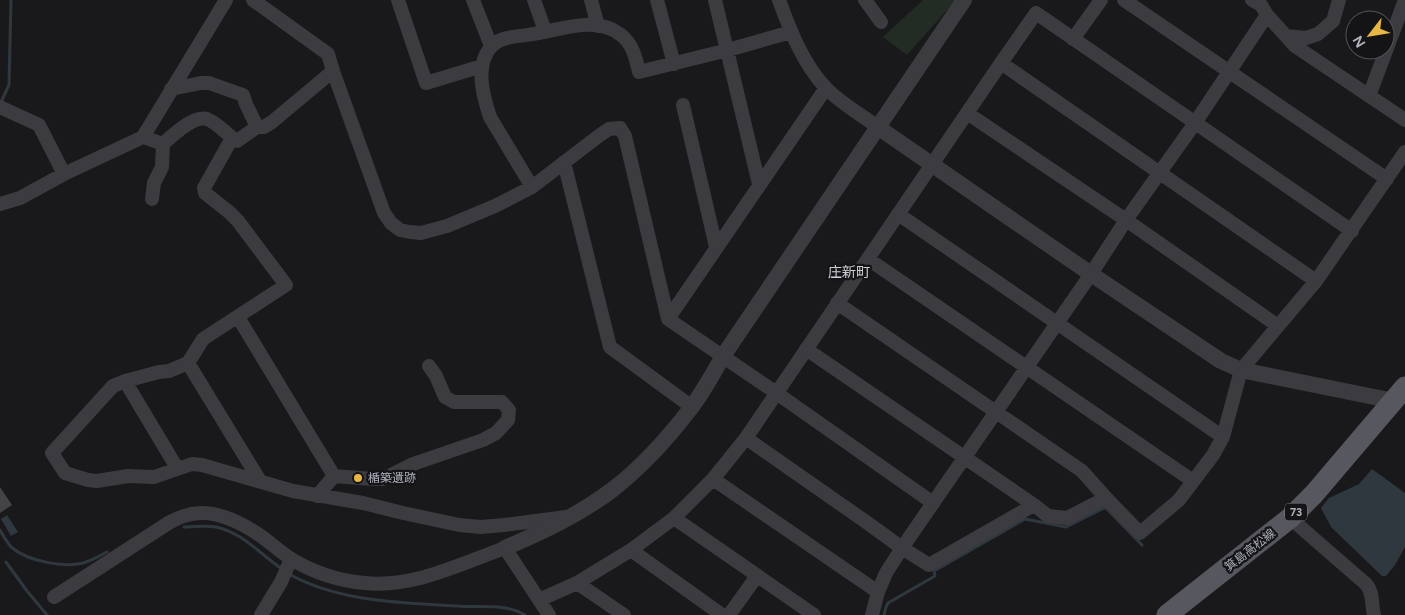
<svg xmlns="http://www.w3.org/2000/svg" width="1405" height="615" viewBox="0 0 1405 615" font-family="Figtree,'Noto Sans JP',sans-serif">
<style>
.green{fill:#232b25}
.water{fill:#30383f}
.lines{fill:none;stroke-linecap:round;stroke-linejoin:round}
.stream{stroke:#30383f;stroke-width:3}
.building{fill:#444448}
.minor{stroke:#3b3b40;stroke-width:14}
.tertiary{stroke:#3b3b40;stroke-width:16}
.primary{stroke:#57585f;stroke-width:21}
.poi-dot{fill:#e7b646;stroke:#141416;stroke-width:2}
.labels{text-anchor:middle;stroke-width:4.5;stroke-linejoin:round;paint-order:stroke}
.shield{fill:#141416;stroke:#7f8189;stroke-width:1}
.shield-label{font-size:11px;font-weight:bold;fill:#adb0ba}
.poi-label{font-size:12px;fill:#adb0ba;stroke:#141416;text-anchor:start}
.street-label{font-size:12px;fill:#adb0ba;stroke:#141416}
.neighbourhood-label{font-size:14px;fill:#cdcfd6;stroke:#141416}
</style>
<rect width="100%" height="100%" fill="#19191b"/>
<path class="green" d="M923,0H956L907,55L883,37Z"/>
<path class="water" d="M1372,469L1405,493V547L1395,565L1386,576H1382L1331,527L1321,508L1329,498L1359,484Z
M7,515L18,532L11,536L1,519Z"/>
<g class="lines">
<path class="stream" d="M0,104L9,85L11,0
M184,527C194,527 206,525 216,527C243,533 260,554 282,569
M0,530C3,536 7,542 11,547C27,561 66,569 86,562C93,560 101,555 107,552
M6,562L27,591L47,615
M289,574C339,602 402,603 457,606C480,608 505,603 525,615
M884,615L886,607L888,603L935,576L934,571L1025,519L1066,527L1104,508H1106L1142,545"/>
</g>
<path class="building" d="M0,487L12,505L0,513Z"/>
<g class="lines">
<path class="minor" d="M253,0L328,54L333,71L384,213L391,223L400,230L410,232L421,233L447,226L495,206L532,187L600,135L609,129L620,128L625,136L668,319L775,392L933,503
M398,0L426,83L482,66
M473,0L491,46
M534,0L545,31
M591,0L598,26
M657,0L674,64
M715,0L759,184
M779,0C790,30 803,64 826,88C840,103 862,115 879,128
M865,0L881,22
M1124,0L1387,179
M1252,0L1261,5L1267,15L1295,46L1405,120
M1286,36L1306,38L1318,34L1333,21L1339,0
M1073,39L1101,0
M1001,63L1316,281
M171,89L201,83H209L243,95L246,104L257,127H264L272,122L333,71
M1369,96L1405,0
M683,105L716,247
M0,107L39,125L64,174
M967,113L1126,220L1278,326
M143,137L163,144L162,167L154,183L152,199
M232,138L204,188L205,193L229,212L238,221L286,285L203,339L188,363L169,371L159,372L125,381L113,386L52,453L65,473L88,480L97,481L128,476L154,477L192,464L202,465L293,491L363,503L403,513L459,525L481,527L504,525L566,517
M163,144C172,136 193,115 207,119C218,123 227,135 237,141L257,127
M564,162L610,347L692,407
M532,187L490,117C483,96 475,67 490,48C500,35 519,37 533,34C561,30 596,15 621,35C633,44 636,59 639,72L728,50L791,32
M0,204L20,198L64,174L143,137L226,0
M898,214L1223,437
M868,259L1193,481
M837,303L1082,471L1106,498
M238,317L334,476L317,496
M668,319L826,88
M806,349L1034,505
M188,363L260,481
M125,381L177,468
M746,438L869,524L902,548L929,565L1034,505L1048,516L1067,518L1106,498L1140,533L1179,500L1213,455L1223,437L1241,370L1316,281L1405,152
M334,476L373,479H383L413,464L483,440L496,433L508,420L509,410L502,402H454L445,397L436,376L429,366
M713,479L878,592
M674,518L814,615
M1290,518L1366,584C1374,593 1371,604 1374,615
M631,550L722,615
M577,583L624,615
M54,597L170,522C175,520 179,517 184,516C213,506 243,523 265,539C274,546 283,554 293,560C315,573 340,581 365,583C414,588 460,564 505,548L549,615
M539,600L577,583L631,550L674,518L713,479L746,438L1001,63L1036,13L1352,231
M261,615L281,582L291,559
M729,615L757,576
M872,615L878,592L886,573L902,548L1091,274L1126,220L1195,123L1267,15"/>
<path class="tertiary" d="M879,128L1091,274L1221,361L1241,370L1394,401
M505,548C542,532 579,515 612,490C642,467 668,438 691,408C703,392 713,374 723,356L964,0"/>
<path class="primary" d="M1167,615L1290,518L1314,494L1405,387"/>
</g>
<circle class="poi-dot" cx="358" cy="478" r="5"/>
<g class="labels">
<rect class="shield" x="1285" y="503.5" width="22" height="17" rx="4"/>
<g class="shield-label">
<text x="1296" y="516">73</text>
</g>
<g class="poi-label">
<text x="368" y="482">楯築遺跡</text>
</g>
<g class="street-label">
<text transform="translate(1250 550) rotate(-38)" y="4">箕島高松線</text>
</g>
<g class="neighbourhood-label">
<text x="849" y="277">庄新町</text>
</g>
</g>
<g transform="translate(1370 35) rotate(239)"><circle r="24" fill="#141416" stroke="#515258"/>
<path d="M0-4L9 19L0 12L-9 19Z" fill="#e7b646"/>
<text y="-8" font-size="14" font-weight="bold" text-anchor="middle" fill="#adb0ba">N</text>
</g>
</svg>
